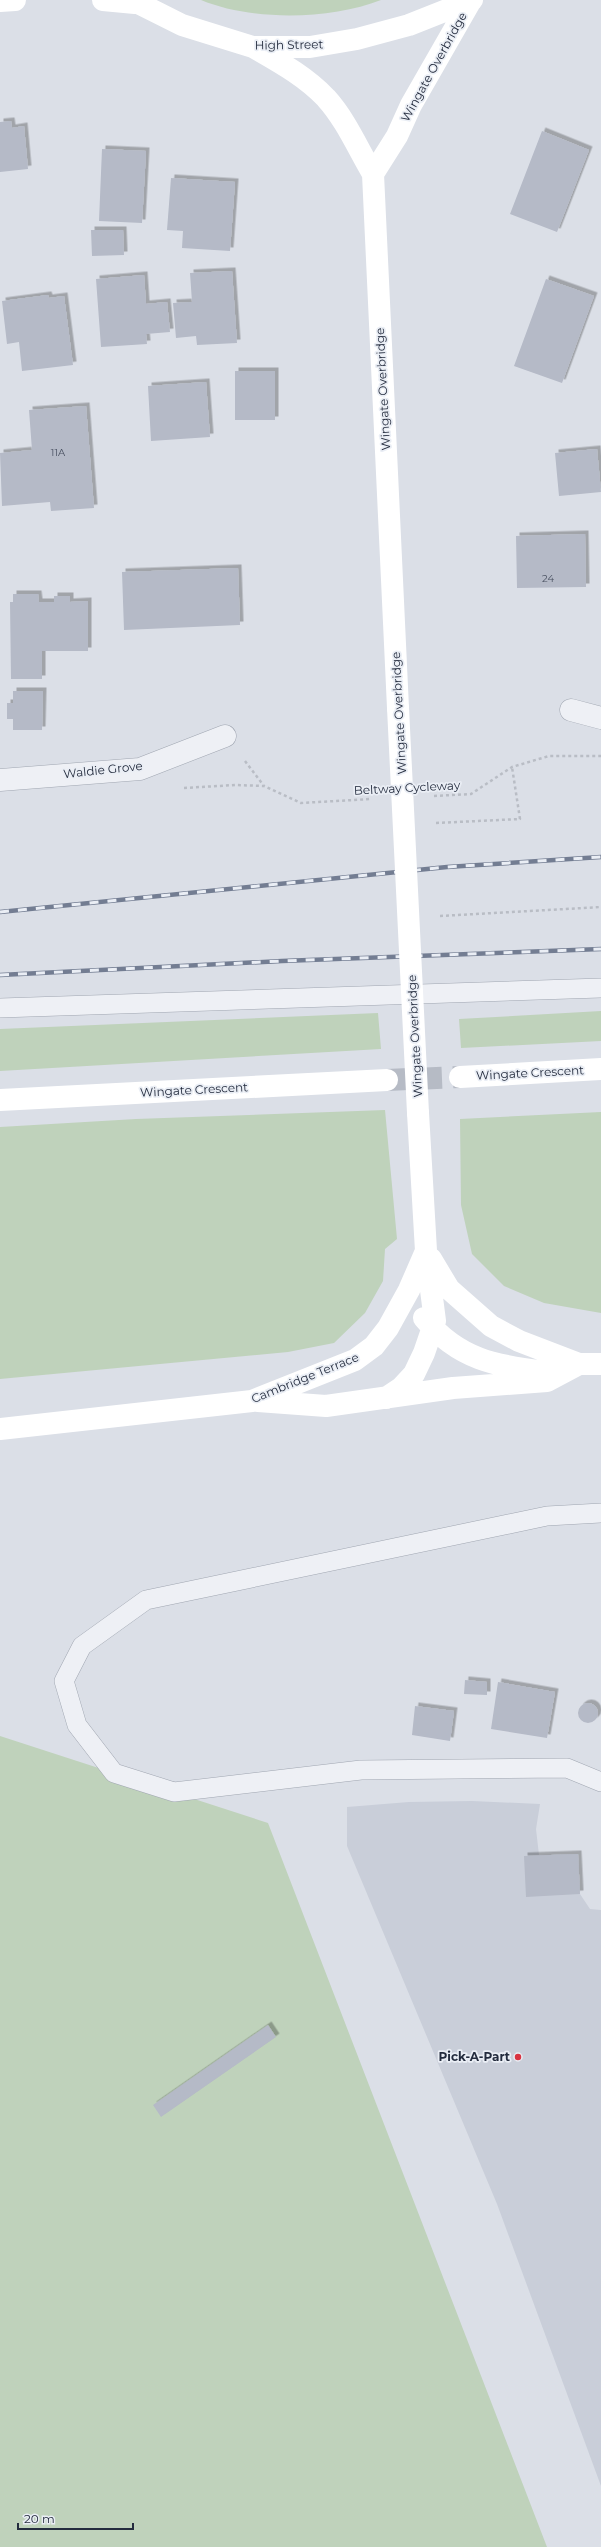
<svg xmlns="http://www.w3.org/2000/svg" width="601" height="2547" viewBox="0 0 601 2547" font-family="Montserrat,sans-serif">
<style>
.built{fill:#c9ced9}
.green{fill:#bfd2bb}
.building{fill:#b5bac7;filter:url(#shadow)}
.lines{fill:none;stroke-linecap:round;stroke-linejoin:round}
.secondary-tunnel{stroke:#b6bbc5;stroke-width:22;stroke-dasharray:22 11;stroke-linecap:butt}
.lane-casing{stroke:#a0a6b1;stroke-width:20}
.street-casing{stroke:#a0a6b1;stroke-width:23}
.path{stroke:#b9bdc5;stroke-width:2.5;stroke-dasharray:3 3;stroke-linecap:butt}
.lane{stroke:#eef0f5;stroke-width:19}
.street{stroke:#eef0f5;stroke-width:22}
.secondary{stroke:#fff;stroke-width:22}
.rail-casing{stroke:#737d92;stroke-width:4.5}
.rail{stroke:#eaeef5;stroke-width:3;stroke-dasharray:9;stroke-linecap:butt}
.secondary-bridge{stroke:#fff;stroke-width:22}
.poi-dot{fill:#d93341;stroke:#eaeef5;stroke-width:1.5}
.labels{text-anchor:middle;stroke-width:3.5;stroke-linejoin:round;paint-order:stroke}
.number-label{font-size:10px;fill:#485060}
.street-label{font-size:12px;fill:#242c3e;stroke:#eaeef5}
.poi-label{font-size:12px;font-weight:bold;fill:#242c3e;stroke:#eaeef5;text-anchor:end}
</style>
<defs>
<filter id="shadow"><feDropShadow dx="3.5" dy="-3.5" stdDeviation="0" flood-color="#0004"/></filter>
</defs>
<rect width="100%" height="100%" fill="#dbdfe7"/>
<path class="built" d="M472,1801L540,1804L536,1829L539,1855L578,1854L580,1894L590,1909L601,1910V2486L497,2204L347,1846V1807L409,1802Z"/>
<path class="green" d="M201,0H381C330,20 251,21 201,0Z
M601,1011V1041L461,1048L459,1019Z
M378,1013L381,1049L0,1071V1029Z
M385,1110L397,1239L385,1249L383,1281L365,1313L334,1343L288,1352L0,1379V1127L136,1119Z
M601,1112V1313L544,1303L504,1286L472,1254L461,1205L460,1119Z
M0,1736L268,1823L547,2547H0Z"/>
<path class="building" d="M11,121L12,128L24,126L28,169L0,172V122Z
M542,131L589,150L557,232L510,214Z
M102,149L146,151L142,223L99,221Z
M171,178L235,182L230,251L182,248L183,231L167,230Z
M91,230H123L124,255L92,256Z
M232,271L237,343L197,345L196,336L176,338L173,303L192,302L190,273Z
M144,275L146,304L167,302L170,332L146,334L147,344L101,347L96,279Z
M546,279L594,296L562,383L514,366Z
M48,295L49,298L64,296L73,365L22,371L19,342L7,344L2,301Z
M235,371H275V420H235Z
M206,382L210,437L151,441L148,386Z
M86,406L94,508L51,511L50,502L2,506L0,453L32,450L29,410Z
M597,449L601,492L559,496L555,453Z
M585,534L586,587L517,588L516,536Z
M238,568L240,625L124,630L122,572Z
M13,594H38L39,602H54V596H70V602L88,601V651H42V679H11L10,602H13Z
M13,691H43L42,730H13V719H7V703H13Z
M465,1680L487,1682V1695L464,1694Z
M498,1682L555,1692L547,1738L491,1729Z
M578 1713a10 10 0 1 1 20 0a10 10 0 1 1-20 0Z
M415,1706L454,1711L450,1741L412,1735Z
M578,1854L580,1894L526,1897L524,1856Z
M268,2025L276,2037L161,2117L153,2105Z"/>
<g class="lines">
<path class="secondary-tunnel" d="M387,1080L460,1077"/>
<g class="lane-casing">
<path id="lane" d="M0,1008L601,988
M601,1513L547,1516L146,1600L82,1646L64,1681L77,1725L114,1773L174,1792L361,1770L567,1768L601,1782"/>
</g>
<g class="street-casing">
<path id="street" d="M571,710L601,718
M0,780L140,769L225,736"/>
</g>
<path class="path" d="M245,761L264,786
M184,788L235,785L264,786L301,803L371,799
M434,796L471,794L512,767L549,756H601
M436,823L520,819L512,767
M440,916L601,907"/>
<use href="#lane" class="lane"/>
<use href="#street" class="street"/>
<path class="secondary" d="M103,0L135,3
M132,0L182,25L253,47H310L357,39L409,25L472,0
M0,1L15,0
M253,47C279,62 305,76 326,98C346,120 358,149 373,174L398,708
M373,174L397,136L411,105L470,2
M460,1077L601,1069
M0,1100L387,1080
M431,1259L449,1289L491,1326L519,1341L579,1364H601
M424,1318C459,1360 496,1366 547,1372
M386,1398L401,1388L414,1374L424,1353L435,1321L426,1251L418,1113
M258,1401L326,1406L453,1388L547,1381L579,1364
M0,1429L252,1401L355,1360L374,1346L388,1328L409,1290L426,1251"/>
<g class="rail-casing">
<path id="rail" d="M0,912L447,867L601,857
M0,975L282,961L601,949"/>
</g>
<use href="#rail" class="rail"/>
<path class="secondary-bridge" d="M398,708L418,1113"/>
</g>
<circle class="poi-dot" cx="518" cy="2057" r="4"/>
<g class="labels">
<g class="number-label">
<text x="58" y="456">11A</text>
<text x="548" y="582">24</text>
</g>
<g class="street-label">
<text transform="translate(289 45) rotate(-1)" y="4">High Street</text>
<text transform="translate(434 67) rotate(-61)" y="4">Wingate Overbridge</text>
<text transform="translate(383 389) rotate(-93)" y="4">Wingate Overbridge</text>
<text transform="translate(399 713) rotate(-93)" y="4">Wingate Overbridge</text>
<text transform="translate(103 770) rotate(-6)" y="4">Waldie Grove</text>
<text transform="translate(407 788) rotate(-3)" y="4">Beltway Cycleway</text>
<text transform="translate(415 1036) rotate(-93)" y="4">Wingate Overbridge</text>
<text transform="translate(530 1073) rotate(-3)" y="4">Wingate Crescent</text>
<text transform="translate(194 1090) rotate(-3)" y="4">Wingate Crescent</text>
<text transform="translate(305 1378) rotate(-22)" y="4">Cambridge Terrace</text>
</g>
<g class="poi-label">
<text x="510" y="2061">Pick-A-Part</text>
</g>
</g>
<path d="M18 2523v6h115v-6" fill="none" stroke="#242c3e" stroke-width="2"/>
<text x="24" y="2523" font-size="12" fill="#242c3e" stroke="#eaeef5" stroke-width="3" paint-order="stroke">20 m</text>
</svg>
